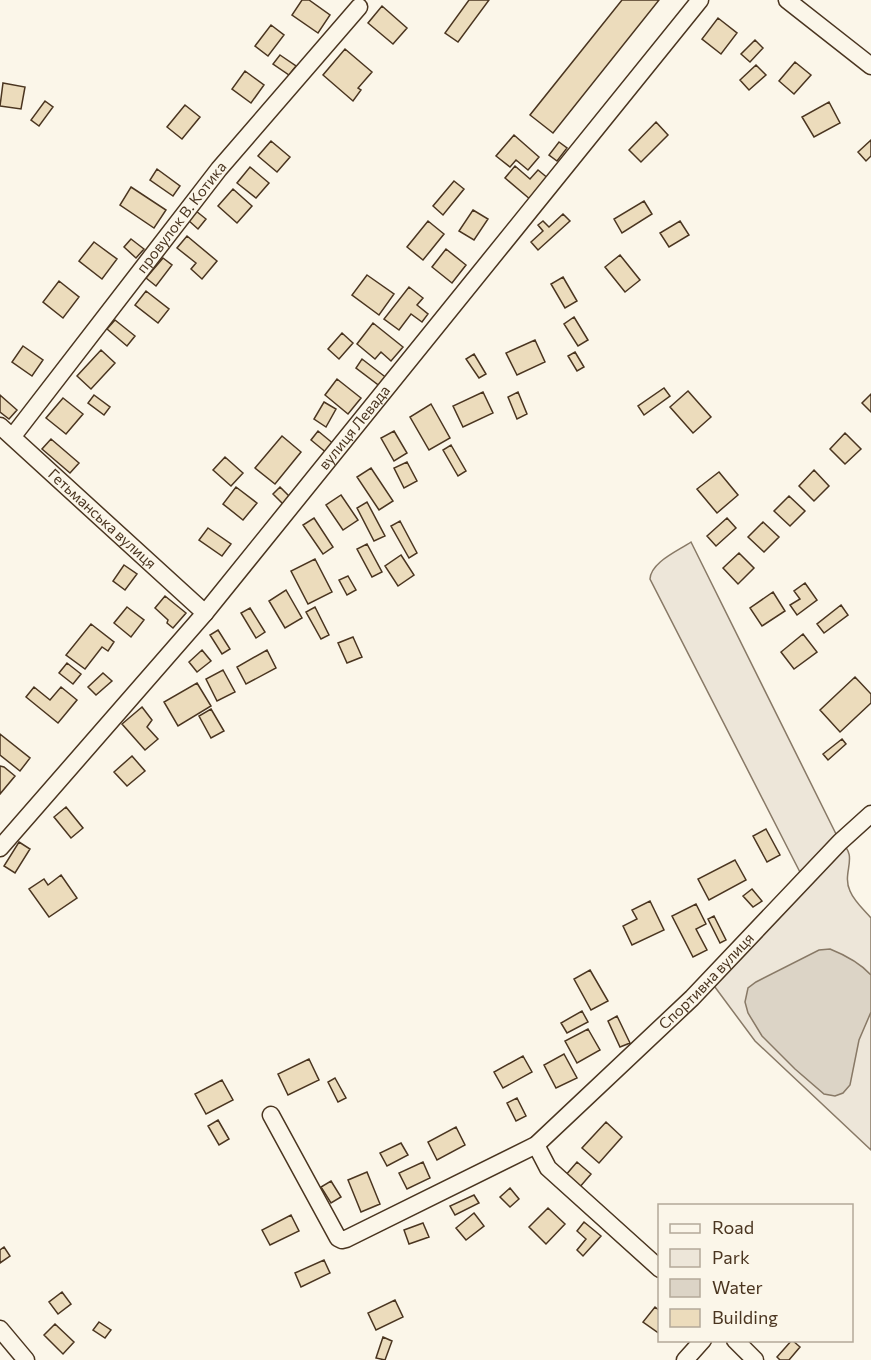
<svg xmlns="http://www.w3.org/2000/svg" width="871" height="1360" viewBox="0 0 871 1360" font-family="Commissioner,sans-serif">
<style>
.green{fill:#ede6d9;stroke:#887966;stroke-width:1.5}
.water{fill:#dcd4c6;stroke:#887966;stroke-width:1.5}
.building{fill:#ecdcbc;stroke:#4a3520;stroke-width:1.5}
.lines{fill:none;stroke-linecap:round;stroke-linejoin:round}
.minor-casing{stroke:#4a3520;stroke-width:19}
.minor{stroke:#fbf6e9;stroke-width:16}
.labels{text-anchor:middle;stroke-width:4.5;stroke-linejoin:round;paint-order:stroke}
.street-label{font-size:15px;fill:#4a3520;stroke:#fbf6e9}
</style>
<rect width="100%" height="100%" fill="#fbf6e9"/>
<path class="green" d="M691,542L840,842C860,856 841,872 850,891C854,901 864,910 871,918V1150L755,1041L709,979L804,880L650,579C651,562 678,551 691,542Z"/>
<path class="water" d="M830,949C845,955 860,963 871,975V1012L859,1040L850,1085L843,1093L835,1096L824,1094L795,1069L762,1036L748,1013L745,1002L748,988L756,982L819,950Z"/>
<path class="building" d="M302,0H309L330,15L318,33L292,15Z
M469,0H489L458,42L445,33Z
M622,0H659L553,133L530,115Z
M382,6L407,28L393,44L368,23Z
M718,18L737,33L721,54L702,39Z
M271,25L284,35L268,56L255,46Z
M755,40L763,48L750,62L741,54Z
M345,49L372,72L358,88L361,90L353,101L323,75Z
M280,55L296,66L289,75L273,64Z
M795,62L811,75L794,94L779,81Z
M756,65L766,75L749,90L740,80Z
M245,71L264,85L251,103L232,89Z
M3,83L25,87L21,109L0,106Z
M45,101L53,107L39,126L31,120Z
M829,102L840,123L814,137L802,117Z
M185,105L200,117L182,139L167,127Z
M656,122L668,135L641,162L629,150Z
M514,135L539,157L528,170L516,160L510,167L496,156Z
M871,140V156L866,161L858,152Z
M271,141L290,157L277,172L258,156Z
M559,142L567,148L557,161L549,155Z
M515,166L530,179L538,170L549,179L531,200L505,178Z
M250,167L269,183L256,198L237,183Z
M157,169L180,186L173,196L150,180Z
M454,181L464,189L443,215L433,206Z
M131,187L166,210L154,228L120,205Z
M233,189L252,206L237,223L218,206Z
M644,201L652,214L622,233L614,219Z
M473,210L488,219L474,240L459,231Z
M196,211L206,219L198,229L188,220Z
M563,214L570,221L538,250L531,242L543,231L538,225L543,221L549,227Z
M428,221L444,234L423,260L407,247Z
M680,221L689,235L669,247L660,233Z
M187,236L217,261L202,279L191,269L196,263L177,248Z
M131,239L144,249L136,258L124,247Z
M94,242L117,259L102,279L79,261Z
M446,249L466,265L452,283L432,267Z
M620,255L640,280L625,292L605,267Z
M163,258L172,265L156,286L146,278Z
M367,275L394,294L379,315L352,295Z
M563,277L577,301L565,308L551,284Z
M59,281L79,297L63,318L43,302Z
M409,287L423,298L417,305L428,314L422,322L411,314L399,330L384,319Z
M146,291L169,309L158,323L135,305Z
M574,317L588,340L578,346L564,324Z
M115,320L135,336L127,346L107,329Z
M373,323L403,347L391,361L381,352L375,359L357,344Z
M342,333L353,343L339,359L328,349Z
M535,340L545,362L517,375L506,353Z
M23,346L43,360L32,376L12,362Z
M101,350L115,363L91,389L77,376Z
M575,352L584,367L577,371L568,356Z
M474,354L486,374L479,378L466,359Z
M362,359L388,379L381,387L356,368Z
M337,379L361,398L348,414L325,395Z
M664,388L670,396L644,415L638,406Z
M688,391L711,417L693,433L670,407Z
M483,392L493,413L463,427L453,406Z
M518,392L527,414L517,419L508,397Z
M871,394V412L862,403Z
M0,395L17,410L9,419L0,412Z
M94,395L110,407L104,415L88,403Z
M63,398L83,414L66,434L46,418Z
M324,402L336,409L326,427L314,419Z
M431,404L450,438L429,450L410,417Z
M318,431L335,445L328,454L311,440Z
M394,431L407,453L394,461L381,438Z
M845,433L861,449L845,464L830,449Z
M282,436L301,452L275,484L255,468Z
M51,439L79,463L70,473L42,449Z
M451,445L466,471L458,476L443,450Z
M225,457L243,473L231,486L213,470Z
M407,462L417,481L404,488L394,468Z
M371,468L393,501L379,510L357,477Z
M814,470L829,486L814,501L799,486Z
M719,472L738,495L717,513L697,489Z
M236,487L257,503L243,520L223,504Z
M280,487L290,497L283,504L273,494Z
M341,495L358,520L343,530L326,505Z
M789,496L805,511L790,526L774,511Z
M367,502L385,536L374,541L357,508Z
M314,518L333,547L323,554L303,525Z
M727,518L736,528L716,546L707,536Z
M400,521L417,553L409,558L391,526Z
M763,522L779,537L764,552L748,537Z
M208,528L231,544L222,556L199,540Z
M367,544L382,572L372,577L357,549Z
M739,553L754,568L738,584L723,568Z
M401,555L414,575L398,586L385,566Z
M315,559L332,592L308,604L291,571Z
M124,565L137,574L125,590L113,581Z
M348,576L356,590L347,595L339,580Z
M805,583L817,600L797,615L790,605L800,599L794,591Z
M286,590L302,618L285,628L269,601Z
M773,592L785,611L762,626L750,608Z
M165,596L186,613L173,628L167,623L168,620L155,608Z
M841,605L848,615L824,633L817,624Z
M127,607L144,620L131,637L114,623Z
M315,607L329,635L321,639L306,612Z
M250,608L265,632L256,638L241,613Z
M91,624L114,642L108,651L102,647L85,669L66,655Z
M218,630L230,649L222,654L210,635Z
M803,634L817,652L794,669L781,652Z
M353,637L362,657L347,663L338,643Z
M202,650L211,661L197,672L189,662Z
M267,650L276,668L246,684L237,667Z
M67,663L81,674L73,684L59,673Z
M223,670L235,692L217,701L206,679Z
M103,673L112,681L96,695L88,687Z
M855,677L871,694V703L840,732L820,710Z
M197,683L211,706L178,726L164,702Z
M34,687L50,700L61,687L77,700L58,723L26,697Z
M142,707L152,720L147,727L158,739L145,750L122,724Z
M211,709L224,731L211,738L199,716Z
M0,734L30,758L20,771L0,755Z
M842,739L846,744L828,760L823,754Z
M132,756L145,771L127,786L114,772Z
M0,766L4,767L15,776L0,794Z
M66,807L83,828L71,838L54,817Z
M766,829L780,855L767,862L753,836Z
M19,842L30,849L15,873L4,866Z
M735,860L746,880L709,900L698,879Z
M61,875L77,898L49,917L29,889L44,879L48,885Z
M752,889L762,901L753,907L743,896Z
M650,901L664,930L632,945L623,926L637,919L632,910Z
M696,904L706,924L696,929L707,950L693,957L672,916Z
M714,916L726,940L720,943L708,919Z
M590,970L608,1001L591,1010L574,979Z
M582,1011L588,1022L567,1033L561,1023Z
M617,1016L630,1043L620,1047L608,1021Z
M588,1029L600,1050L577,1063L565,1041Z
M564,1054L577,1078L556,1088L544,1065Z
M523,1056L532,1072L503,1088L494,1072Z
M309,1059L319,1080L288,1095L278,1074Z
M335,1078L346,1098L338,1102L328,1082Z
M222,1080L233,1100L206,1114L195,1094Z
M517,1098L526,1116L516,1121L507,1103Z
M218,1120L229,1139L219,1145L208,1126Z
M606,1122L622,1137L599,1163L582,1148Z
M456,1127L465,1145L437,1160L428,1142Z
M401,1143L408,1155L387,1166L380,1153Z
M423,1162L430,1178L407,1189L399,1173Z
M577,1162L591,1174L579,1188L565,1176Z
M367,1172L380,1204L361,1212L348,1180Z
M331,1181L341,1197L331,1203L321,1187Z
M510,1188L519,1199L510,1207L500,1197Z
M474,1195L479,1203L455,1215L450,1206Z
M548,1208L565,1224L546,1244L529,1227Z
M474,1213L484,1226L466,1240L456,1228Z
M291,1215L299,1231L270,1245L262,1230Z
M584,1222L601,1236L583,1256L577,1250L586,1239L577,1231Z
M423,1223L429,1237L409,1244L404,1230Z
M4,1247L10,1256L0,1263V1250Z
M324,1260L330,1273L301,1287L295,1273Z
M62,1292L71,1304L58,1314L49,1302Z
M395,1300L403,1317L376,1330L368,1313Z
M655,1307L660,1311V1334L643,1322Z
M99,1322L111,1330L105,1338L93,1330Z
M55,1324L74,1342L63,1354L44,1335Z
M383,1337L392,1341L385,1360L376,1358Z
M792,1340L800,1347L789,1360H780L777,1357Z"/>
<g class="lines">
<g class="minor-casing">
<g id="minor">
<path d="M787,0L871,66"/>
<path id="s1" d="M0,426L205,613"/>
<path id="s2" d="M13,436L219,169L359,7"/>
<path id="s3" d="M0,848L205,613L700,0"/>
<path id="s4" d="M271,1115L338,1238L342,1240L346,1239L536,1145L692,998L840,842L871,814"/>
<path d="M536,1145L548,1168L660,1269"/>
<path d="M0,1329L26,1360"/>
<path d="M735,1340L755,1360"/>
<path d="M685,1360L703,1340"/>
</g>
</g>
<use href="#minor" class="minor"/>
</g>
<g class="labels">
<g class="street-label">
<text dy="5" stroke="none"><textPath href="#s2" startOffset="276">провулок В. Котика</textPath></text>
<text dy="5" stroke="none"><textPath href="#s3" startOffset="550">вулиця Левада</textPath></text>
<text dy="5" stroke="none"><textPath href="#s1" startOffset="138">Гетьманська вулиця</textPath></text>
<text dy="5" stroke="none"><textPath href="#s4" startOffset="597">Спортивна вулиця</textPath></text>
</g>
</g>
<rect x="658" y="1204" width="195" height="138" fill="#fbf6e9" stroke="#b4a999" stroke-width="1.5"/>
<rect x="670" y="1224" width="30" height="9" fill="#fbf6e9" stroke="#b4a999" stroke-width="1.5"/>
<text x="712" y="1234" font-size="18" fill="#4a3520">Road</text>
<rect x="670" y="1249" width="30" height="18" fill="#ede6d9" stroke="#b4a999" stroke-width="1.5"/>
<text x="712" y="1264" font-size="18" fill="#4a3520">Park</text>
<rect x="670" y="1279" width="30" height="18" fill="#dcd4c6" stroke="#b4a999" stroke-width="1.5"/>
<text x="712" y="1294" font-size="18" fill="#4a3520">Water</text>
<rect x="670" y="1309" width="30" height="18" fill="#ecdcbc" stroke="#b4a999" stroke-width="1.5"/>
<text x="712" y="1324" font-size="18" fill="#4a3520">Building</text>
</svg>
